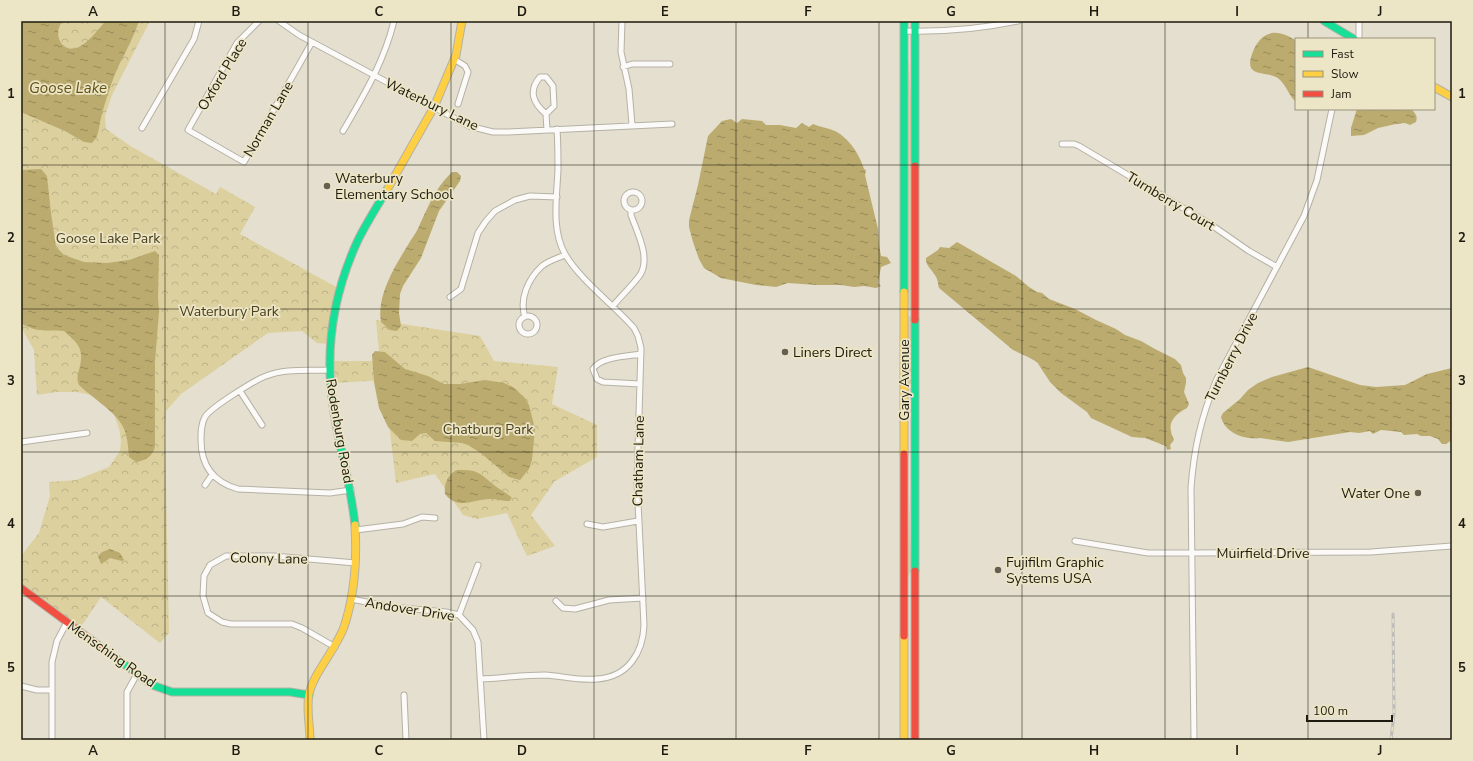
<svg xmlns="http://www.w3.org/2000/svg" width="1473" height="761" viewBox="0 0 1473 761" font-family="'Nunito Sans',sans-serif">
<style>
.green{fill:#dcd09e}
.park{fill:url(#park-crowns)}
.water{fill:url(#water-ripples)}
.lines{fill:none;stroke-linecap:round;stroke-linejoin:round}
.street-casing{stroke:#b5b2a5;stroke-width:7}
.fast-casing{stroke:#b5b2a5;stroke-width:9}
.slow-casing{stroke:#b5b2a5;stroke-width:9}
.jam-casing{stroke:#b5b2a5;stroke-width:9}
.street{stroke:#fbfaf8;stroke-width:5}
.fast{stroke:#16e098;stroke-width:7}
.slow{stroke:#ffcf43;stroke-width:7}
.jam{stroke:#f24e42;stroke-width:7}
.rail-casing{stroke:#bdbcb8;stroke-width:3}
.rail{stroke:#ece5c6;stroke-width:1.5;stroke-dasharray:4.5;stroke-linecap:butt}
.grid{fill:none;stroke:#1d1a0f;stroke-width:1;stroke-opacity:0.55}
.poi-dot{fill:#635f52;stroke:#ece5c6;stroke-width:1.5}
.labels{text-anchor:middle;stroke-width:3.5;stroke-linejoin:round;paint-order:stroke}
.street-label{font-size:14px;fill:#1d1a0f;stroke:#ece5c6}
.poi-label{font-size:14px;fill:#1d1a0f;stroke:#ece5c6;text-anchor:start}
.park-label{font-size:14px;fill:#4a411e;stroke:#ece5c6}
.water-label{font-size:15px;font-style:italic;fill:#615316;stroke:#ece5c6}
.neatline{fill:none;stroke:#1d1a0f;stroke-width:1.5}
.grid-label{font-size:13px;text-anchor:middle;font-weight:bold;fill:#1d1a0f}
</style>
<defs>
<pattern id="park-crowns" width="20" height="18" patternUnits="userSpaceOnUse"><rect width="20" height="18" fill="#dcd09e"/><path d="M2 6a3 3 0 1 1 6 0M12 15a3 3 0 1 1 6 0" fill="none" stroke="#bcb287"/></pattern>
<pattern id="water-ripples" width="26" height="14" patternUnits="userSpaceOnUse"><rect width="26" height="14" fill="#bbab6e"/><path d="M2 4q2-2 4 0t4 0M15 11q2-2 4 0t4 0" fill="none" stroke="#978a59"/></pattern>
</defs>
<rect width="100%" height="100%" fill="#e4dfce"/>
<path class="green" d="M908,62H909L911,106V311H908Z
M908,316H911C911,331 915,383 908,393Z
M909,490L911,562L910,573L908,578Z"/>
<path class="park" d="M21,21H150L112,95L105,116L106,129L132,147L216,194L220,187L255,207L240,234L338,288L330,344L317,343L302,331L268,333L181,394L166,411L165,433L169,633L160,643L101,597L78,631L21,588V556L39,533L50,496L49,482L76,480L109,467L120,451L121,441L119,428L111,407L91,395L77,392H56L37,395L34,350L21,327Z
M376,320L480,336L494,361L558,367L552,404L597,425V457L555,481L531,515L555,546L527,556L507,513L477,519L463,515L435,474L396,483L384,380L335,383L334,361H380Z"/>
<path class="water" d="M21,21H63C51,34 63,55 79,47C89,42 98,29 106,21H139C134,36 127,49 120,63C113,77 105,102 101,118C98,129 100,135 92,143L84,142L65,131L21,112Z
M1272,33C1281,32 1289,36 1296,41V102C1289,96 1286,85 1279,79C1267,69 1240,81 1254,49C1258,41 1263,35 1272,33Z
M1357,109H1411C1415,113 1418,116 1416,122L1410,125L1405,123L1396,124L1378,128L1364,135L1351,136V128Z
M731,119L737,123L742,119L762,121L766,125H780L796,128L802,123L809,127L813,124C820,127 828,128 835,131C849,138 860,155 864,169L866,170L865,175L878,229L879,245L881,256L887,257L891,263L881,267L878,283L881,286L876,288L864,286L854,287L841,285H816L788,283L776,287L756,285L721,278L704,268L699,259L693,242L689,227V220L698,185L708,136L722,121Z
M41,169L47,176L51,213L56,247L64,255L84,262L107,263L129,260L155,251L159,255L158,298L159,312L155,362V446C154,456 144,461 136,462L129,457C128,448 128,438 124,429C118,413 91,397 79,385C76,378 78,374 80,366C84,347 77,343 64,331C47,330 36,333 21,323V170Z
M452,172H457L461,176L460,181L439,211L421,258L403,286L400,294L399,313L401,326L397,331L390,330L381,322C376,294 397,263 411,240C414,235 418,230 420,224C430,203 435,189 452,172Z
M957,242L1016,276L1029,287L1037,292L1042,293L1049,299L1075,309L1096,320L1116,329L1125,335L1141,341L1155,349L1175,359L1181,365L1183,373L1186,378V383L1184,392L1189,404L1187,408C1179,412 1168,420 1171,431C1171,434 1173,437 1174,440L1170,445L1171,449L1167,450L1166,446L1145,438L1132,437L1091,418L1087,412L1061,393L1050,382L1037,362L1028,357L1013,350L939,288C938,285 938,282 937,279C934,271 925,266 926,258L938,250L940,247L949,248Z
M375,351L385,352L405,369L428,376L444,384H460L485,380L504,383L513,387L524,397L529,405L535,429L532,460L529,469L520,480L509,477L482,454L468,445L462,443L435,441L426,433L420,434L412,441L401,440L388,427L379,408L374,382L372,355Z
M1308,367L1360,385L1376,387L1405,385L1427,374L1452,368V440L1446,444H1442L1438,439L1430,436H1421L1417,434L1404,435L1401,432L1381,430L1373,434L1370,431L1359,433L1350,432L1288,442L1260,438C1244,440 1225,433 1221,417L1223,413L1240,399L1248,390L1258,383L1272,377Z
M457,470C479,470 478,472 494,485C500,490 507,493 512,498L509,501C502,501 496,499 490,499C472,499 459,511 445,494C444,484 447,475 457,470Z
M110,549L120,553L124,560L122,561L110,558L101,564L98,556L102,552Z"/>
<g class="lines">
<g class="street-casing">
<path id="street" d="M259,21L237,43L188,130L244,162L312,42
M279,21L299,35L312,42L469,126L493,132H508L672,124
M622,21L621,52L629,89L632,125
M904,31C943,32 981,29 1018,21
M1359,39V21
M454,59L465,66L468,72L458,104
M623,67L632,64H670
M546,114C533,103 528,91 540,77H546L553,86L554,106L546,114L547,130
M142,128L194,39L199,21
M343,131C364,95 384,62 394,21
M1062,144H1074L1079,146L1210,224L1249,251L1277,267
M624 201a9 9 0 1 1 18 0a9 9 0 1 1-18 0Z
M450,297L461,289L478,233L486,221L495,211L515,200L530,196L557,197
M613,306C621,296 632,286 640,275C651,258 637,232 631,215V210
M519 325a9 9 0 1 1 18 0a9 9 0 1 1-18 0Z
M525,317C519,299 528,279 542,266C548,261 558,258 565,255
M329,370C309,371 285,368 266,376C255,380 210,408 205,417C201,424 201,432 201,440C201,466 213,482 238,489L330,493L351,490
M640,384L603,382L597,379L593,369C600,357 627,356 641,354
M240,391L262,425
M21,442L87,433
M205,485L212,475
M587,524L603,527L638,521
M356,530L403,524L422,517L435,518
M1075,541L1148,553H1192L1371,552L1452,546
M351,599L392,607L446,612L459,615L473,630L478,642L484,740
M556,601L563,608L575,609L609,600L643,598
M459,615L478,565
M335,647L302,628L292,624H231L222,622L208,613L203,596L204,576L210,565L226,556H273L356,563
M480,679C502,678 523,675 545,675C562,676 580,681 597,679C628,677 643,653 644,625L637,482L641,348L638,336L634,328C613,304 580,280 565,254C551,230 557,196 558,169C558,156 558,143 557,129
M21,686L37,690H52
M404,695L406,740
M52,740V662L57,641L67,622
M127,740V692L137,674
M1194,740L1191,488C1194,448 1201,418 1216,381L1304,216L1317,180L1332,109"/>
</g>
<g class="fast-casing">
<path id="fast" d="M904,21V292
M915,21V166
M1324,21L1354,39
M915,320V571
M355,525C351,486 340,450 334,412C324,353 333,294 358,240C367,222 378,205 388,188
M117,659L152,685L172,692H290L309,695"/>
</g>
<g class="slow-casing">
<path id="slow" d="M1434,87L1452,97
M388,188L434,107L456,55L462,21
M904,292V454
M904,636V740
M310,740C310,725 306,709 309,694C314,672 335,651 344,627C355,594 357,559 355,525"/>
</g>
<g class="jam-casing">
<path id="jam" d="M915,166V320
M904,454V636
M915,571V740
M21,588L117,659"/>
</g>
<use href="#street" class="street"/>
<use href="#fast" class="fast"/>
<use href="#slow" class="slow"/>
<use href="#jam" class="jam"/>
<g class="rail-casing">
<path id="rail" d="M1391,740L1394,713L1393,614"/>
</g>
<use href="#rail" class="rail"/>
</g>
<path class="grid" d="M165,21V740M308,21V740M451,21V740M594,21V740M736,21V740M879,21V740M1022,21V740M1165,21V740M1308,21V39M1308,109V740M21,165H1452M21,309H1452M21,452H1452M21,596H1452"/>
<g class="poi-dot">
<circle cx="327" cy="186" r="4"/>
<circle cx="785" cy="352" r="4"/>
<circle cx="1418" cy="493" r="4"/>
<circle cx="998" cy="570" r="4"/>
</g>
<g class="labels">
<g class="street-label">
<text transform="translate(222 74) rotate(-59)" y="5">Oxford Place</text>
<text transform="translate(432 104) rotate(26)" y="5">Waterbury Lane</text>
<text transform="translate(268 119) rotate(-60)" y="5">Norman Lane</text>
<text transform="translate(1171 201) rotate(31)" y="5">Turnberry Court</text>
<text transform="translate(1231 357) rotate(-63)" y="5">Turnberry Drive</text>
<text transform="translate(904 380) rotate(-90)" y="5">Gary Avenue</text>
<text transform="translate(340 431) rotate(80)" y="5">Rodenburg Road</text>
<text transform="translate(638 461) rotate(-89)" y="5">Chatham Lane</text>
<text x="1263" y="558">Muirfield Drive</text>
<text transform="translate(269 558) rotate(1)" y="5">Colony Lane</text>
<text transform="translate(410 609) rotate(9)" y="5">Andover Drive</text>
<text transform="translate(112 654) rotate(35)" y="5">Mensching Road</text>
</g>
<g class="poi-label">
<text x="335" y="183">Waterbury<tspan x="335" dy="16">Elementary School</tspan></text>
<text x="793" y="357">Liners Direct</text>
<text x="1410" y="498" text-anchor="end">Water One</text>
<text x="1006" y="567">Fujifilm Graphic<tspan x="1006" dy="16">Systems USA</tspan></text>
</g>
<g class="park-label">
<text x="108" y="243">Goose Lake Park</text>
<text x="229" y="316">Waterbury Park</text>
<text x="488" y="434">Chatburg Park</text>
</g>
<g class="water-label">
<text x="68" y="93">Goose Lake</text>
</g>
</g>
<rect width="1473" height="761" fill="none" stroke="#ece5c6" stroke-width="44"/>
<rect x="1295" y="38" width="140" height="72" fill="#ece5c6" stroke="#99947d"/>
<rect x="1303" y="51" width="20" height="6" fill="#16e098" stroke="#99947d"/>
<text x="1331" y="58" font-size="12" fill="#1d1a0f">Fast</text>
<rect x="1303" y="71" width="20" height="6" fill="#ffcf43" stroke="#99947d"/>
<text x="1331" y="78" font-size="12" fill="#1d1a0f">Slow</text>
<rect x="1303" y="91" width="20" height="6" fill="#f24e42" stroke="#99947d"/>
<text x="1331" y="98" font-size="12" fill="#1d1a0f">Jam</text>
<path d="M1307 715v6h85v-6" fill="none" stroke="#1d1a0f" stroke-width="2"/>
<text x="1313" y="715" font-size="12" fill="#1d1a0f" stroke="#ece5c6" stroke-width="3" paint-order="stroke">100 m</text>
<rect x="22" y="22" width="1429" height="717" class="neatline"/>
<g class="grid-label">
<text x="93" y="16">A</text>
<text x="236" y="16">B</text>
<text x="379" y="16">C</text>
<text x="522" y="16">D</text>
<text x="665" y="16">E</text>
<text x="808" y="16">F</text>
<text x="951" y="16">G</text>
<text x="1094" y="16">H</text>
<text x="1237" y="16">I</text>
<text x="1380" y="16">J</text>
<text x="11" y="98">1</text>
<text x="1462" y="98">1</text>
<text x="11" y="242">2</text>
<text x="1462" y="242">2</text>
<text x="11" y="385">3</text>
<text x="1462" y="385">3</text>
<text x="11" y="528">4</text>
<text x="1462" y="528">4</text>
<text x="11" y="672">5</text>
<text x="1462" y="672">5</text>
<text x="93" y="755">A</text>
<text x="236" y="755">B</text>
<text x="379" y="755">C</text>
<text x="522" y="755">D</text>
<text x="665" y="755">E</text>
<text x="808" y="755">F</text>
<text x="951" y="755">G</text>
<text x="1094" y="755">H</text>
<text x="1237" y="755">I</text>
<text x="1380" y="755">J</text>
</g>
</svg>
